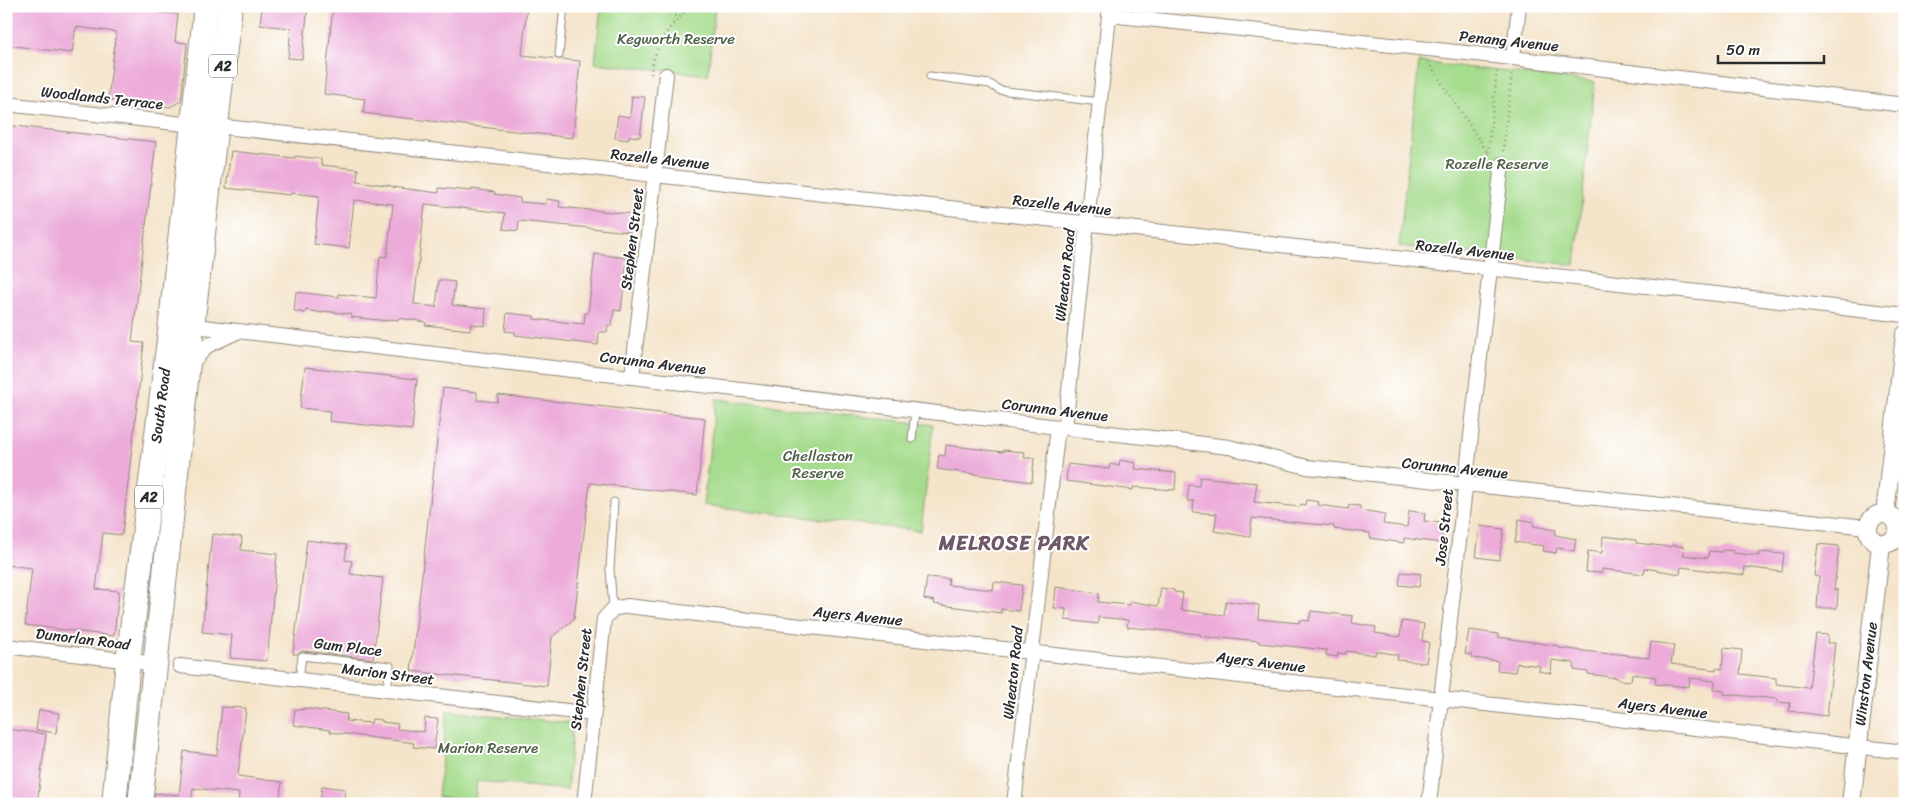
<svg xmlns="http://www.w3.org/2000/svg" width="1911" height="810" viewBox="0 0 1911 810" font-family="Sriracha,sans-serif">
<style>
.green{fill:#a6dc8d;stroke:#68845c}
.building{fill:#ecabd9}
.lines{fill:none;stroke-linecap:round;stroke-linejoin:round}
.service-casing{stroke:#90887a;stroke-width:9}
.minor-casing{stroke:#90887a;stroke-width:16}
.tertiary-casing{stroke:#90887a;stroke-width:20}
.trunk-casing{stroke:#90887a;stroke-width:26}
.path{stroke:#90887a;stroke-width:2.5;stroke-dasharray:1 4;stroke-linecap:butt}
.service{stroke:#fff;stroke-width:7}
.minor{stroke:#fff;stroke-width:14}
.tertiary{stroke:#fff;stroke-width:18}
.trunk{stroke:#fff;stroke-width:24}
.labels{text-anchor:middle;stroke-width:4;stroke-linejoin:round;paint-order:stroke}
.shield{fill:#fff;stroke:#6b6b6b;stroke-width:1}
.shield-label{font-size:14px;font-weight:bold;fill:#2b2b2b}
.park-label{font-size:15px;fill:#506048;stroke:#fff}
.street-label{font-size:15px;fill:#2b2b2b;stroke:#fff}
.district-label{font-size:20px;font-weight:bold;letter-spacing:1px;fill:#6f5868;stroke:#fff}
</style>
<rect width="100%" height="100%" fill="#fff"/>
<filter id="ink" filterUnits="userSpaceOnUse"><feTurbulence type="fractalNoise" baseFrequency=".02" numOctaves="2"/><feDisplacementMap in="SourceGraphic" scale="10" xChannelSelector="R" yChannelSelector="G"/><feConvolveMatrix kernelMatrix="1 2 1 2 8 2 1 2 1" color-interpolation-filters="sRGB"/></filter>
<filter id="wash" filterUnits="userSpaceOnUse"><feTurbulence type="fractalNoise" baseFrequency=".0096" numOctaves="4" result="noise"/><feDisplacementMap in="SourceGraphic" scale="20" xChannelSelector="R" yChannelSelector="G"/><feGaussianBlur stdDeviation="1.12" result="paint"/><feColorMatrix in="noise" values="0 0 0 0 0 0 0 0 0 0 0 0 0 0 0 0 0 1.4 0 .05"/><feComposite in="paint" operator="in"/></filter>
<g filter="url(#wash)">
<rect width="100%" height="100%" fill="#f4e4ca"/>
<path class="green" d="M601,6H715L708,75L595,63Z
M1419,62L1595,82L1575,265L1399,246Z
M716,399L933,425L921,531L703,505Z
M447,711L573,723L567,790L477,781L475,801L438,797Z"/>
<g id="blocks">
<path class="building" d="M6,6H161L160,13L178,14L175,42L187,43L181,101L170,107L108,100L116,32L76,27L72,53L6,45Z
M262,6H308L302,59L288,58L291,28L260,25Z
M333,6H527L522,55L580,61L573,138L363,113L365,99L324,94Z
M632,96L645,97L640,137L629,136L628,140L615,138L618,115L630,117Z
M6,125L156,142L132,342L144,343L122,535L103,533L96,589L119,591L114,636L25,625L32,568L6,565Z
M231,151L295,158V156L321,159V165L358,169L357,181L392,186V187L439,193V188L472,191V189L495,192L494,194L520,198V202L546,204V199L560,201L559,207L632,214L630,232L519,221L518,231L503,229L505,213L425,204L414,304L436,307L439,280L455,282L452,305L486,309L485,326L471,324L470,330L425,325L426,322L398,318V320L389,319L388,321L351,317V314L323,311V313L306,310L305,313L294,311L296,292L339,297V294L376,298L380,256L387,257L393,204L354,200L349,248L314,244L319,196L291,193L290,195L226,188Z
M595,254L627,258L621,311L614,310L612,326L608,325L607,332H599L598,345L515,335V332L505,331L507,313L534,316V319L584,324L585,313H588Z
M305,367L417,379L412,430L329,421L330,411L300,408Z
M443,388L477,392V400L498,402V395L705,418L697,495L590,483L574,619L552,637L547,686L411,671Z
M946,445L1003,452V450L1025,452L1024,458H1034L1032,482L937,469L939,455L945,456Z
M1120,460L1136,463L1135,469L1176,473L1175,490L1133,487V490L1066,481L1068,464L1109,469L1110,464L1119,466Z
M1200,477L1257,483L1254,502L1300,507L1301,504L1305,505L1306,500L1319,502L1318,505L1348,509L1349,505L1360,506V510L1385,514L1383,524L1407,527L1409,511L1425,513L1424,521L1443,523L1441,543L1404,538V543L1370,538V533L1334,529V526L1252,518L1250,537L1214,531L1217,514L1193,512L1194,501H1187L1189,485L1199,486Z
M1519,519L1534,522L1533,526L1556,530L1555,535L1576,539L1574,551L1557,548L1556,553L1543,551L1544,546L1515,542Z
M1480,526L1504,529L1499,560L1476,557Z
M212,534L242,537L241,550L277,554L267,661L230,658L232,635L202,632Z
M1603,536L1636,540V543L1671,547L1672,545L1685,547L1683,555L1708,558L1709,551L1722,552L1723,550L1734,551L1733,553L1759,556V552L1784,554L1782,572L1745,567L1744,575L1681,567L1680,574L1645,568L1644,574L1602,569V573L1586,572L1588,551L1602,553Z
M307,540L347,545L345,560L352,561L350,574L383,578L373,659L303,651L297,654H293Z
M1818,544L1839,546L1834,589L1838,590L1837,608H1817L1819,577L1814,576Z
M1401,572L1421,574L1419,587L1399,585Z
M927,577L949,579L948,585L993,590L994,582L1022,585L1019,611L1001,609V613L934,604L935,601L924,599Z
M1056,587L1099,593L1098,602L1130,605V601L1158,606L1161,588L1174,590V592L1183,593L1181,610L1224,615L1226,601L1259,605L1258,619L1299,623L1300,620L1309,621L1311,611L1353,616L1352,623L1376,627L1375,633L1400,637L1402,621L1424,624L1422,641L1429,642L1426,663L1397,660L1398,655L1376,651L1375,655L1346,651V654L1338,653V657L1326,655L1327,650L1259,643V641L1221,637V639L1200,636V634L1138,628L1127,627L1128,620L1098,617V624L1065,620L1066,609L1054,608Z
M1469,630L1498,634V637L1559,646V648L1610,654V653L1628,655V656L1649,658L1651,642L1674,645L1671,664L1716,670V668L1722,669L1724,648L1742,650L1740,674L1776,678V684L1809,688L1816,634L1828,635L1827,643H1835L1827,716L1789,711L1790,703L1777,702L1778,699L1724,694V691L1714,690L1715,681L1690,678L1689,687L1669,685L1655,684L1656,677L1632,674L1631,681L1618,680V678L1588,674V672L1574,670V663L1552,660L1551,673L1539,671L1540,666L1517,663L1515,672L1497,670L1498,661L1472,658V655L1465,654Z
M222,707L246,708L238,776L282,782L279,804H238L239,793L193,788L191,804H154L155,793L179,795L184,751L217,755Z
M303,708L347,714L346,721L371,723L372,719L382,720V722L398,724L397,729L424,732L425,718L438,719L434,749L413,747L414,743L330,732V730L293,725L295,709L303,710Z
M39,710L59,713L56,733L36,730Z
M6,729L46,734L37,804H6Z
M322,786L345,789L343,804H320Z"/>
</g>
</g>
<g filter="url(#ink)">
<use href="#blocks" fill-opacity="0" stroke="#90887a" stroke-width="1"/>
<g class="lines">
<g class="service-casing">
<path id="service" d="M559,55L564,6
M930,76L990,84L999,90L1100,102
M912,439L915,410
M613,609L610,569L614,502
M299,680L302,656L390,666L387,690"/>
</g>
<g class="minor-casing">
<path id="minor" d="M1109,15L1513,58L1905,105
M1513,58L1519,6
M6,104L193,125
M216,126L1905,315
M186,325L1229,447L1307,467L1867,527
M190,365L207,346L237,332
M632,377L666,75
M1065,428L1110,7
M1898,528L1905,529
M6,646L156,664
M180,666L593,714
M584,804L604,619L613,609L627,606L1905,752
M1014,804L1058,427
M1429,804L1502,164"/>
</g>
<g class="tertiary-casing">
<g id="tertiary">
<circle cx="1883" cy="529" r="15"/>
<path d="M1885,514L1905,335"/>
<path id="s1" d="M1851,804L1881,545"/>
</g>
</g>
<g class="trunk-casing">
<g id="trunk">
<path id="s2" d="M114,804L128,661L169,340L206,6"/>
<path d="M140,804L192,326L230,6"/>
</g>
</g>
<path class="path" d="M671,6L677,21
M1428,62L1488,153L1487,161
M651,74C652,59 660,40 670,28C676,20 683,16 688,6
M1503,151L1512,72
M1488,152L1497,70
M1450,164L1487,168"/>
<use href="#service" class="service"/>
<use href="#minor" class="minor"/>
<use href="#tertiary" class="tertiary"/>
<use href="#trunk" class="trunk"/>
</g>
</g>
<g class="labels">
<g class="shield">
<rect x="209" y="54.5" width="28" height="23" rx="4"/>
<rect x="135" y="485.5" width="28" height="23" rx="4"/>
</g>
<g class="shield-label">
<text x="223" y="71">A2</text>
<text x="149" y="502">A2</text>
</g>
<g class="park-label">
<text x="676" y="44">Kegworth Reserve</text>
<text x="1497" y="169">Rozelle Reserve</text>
<text x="818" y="461">Chellaston<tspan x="818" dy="17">Reserve</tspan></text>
<text x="488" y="753">Marion Reserve</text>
</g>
<g class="street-label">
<text transform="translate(1509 41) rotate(6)" y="5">Penang Avenue</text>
<text transform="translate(102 98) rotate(6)" y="5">Woodlands Terrace</text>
<text transform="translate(660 159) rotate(6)" y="5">Rozelle Avenue</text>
<text transform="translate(1062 205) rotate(6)" y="5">Rozelle Avenue</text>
<text transform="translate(632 239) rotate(-83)" y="5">Stephen Street</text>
<text transform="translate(1465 250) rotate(6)" y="5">Rozelle Avenue</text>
<text transform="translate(1065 275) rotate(-84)" y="5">Wheaton Road</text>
<text transform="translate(653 363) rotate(7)" y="5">Corunna Avenue</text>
<text dy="5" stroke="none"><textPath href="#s2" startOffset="401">South Road</textPath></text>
<text transform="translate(1055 410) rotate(7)" y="5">Corunna Avenue</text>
<text transform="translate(1455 468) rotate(6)" y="5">Corunna Avenue</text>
<text transform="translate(1444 527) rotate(-84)" y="5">Jose Street</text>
<text transform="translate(858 616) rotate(6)" y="5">Ayers Avenue</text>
<text transform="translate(83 639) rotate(7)" y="5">Dunorlan Road</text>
<text transform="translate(348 647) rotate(7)" y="5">Gum Place</text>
<text transform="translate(1261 662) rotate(7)" y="5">Ayers Avenue</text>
<text transform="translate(1013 673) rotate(-84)" y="5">Wheaton Road</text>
<text transform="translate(388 674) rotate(7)" y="5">Marion Street</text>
<text dy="5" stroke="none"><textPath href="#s1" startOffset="131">Winston Avenue</textPath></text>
<text transform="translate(581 679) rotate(-84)" y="5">Stephen Street</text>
<text transform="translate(1663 708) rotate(7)" y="5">Ayers Avenue</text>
</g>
<g class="district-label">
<text x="1014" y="550">MELROSE PARK</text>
</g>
</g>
<rect width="1911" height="810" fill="none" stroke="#fff" stroke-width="25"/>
<path d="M1718 55v8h106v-8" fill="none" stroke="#2b2b2b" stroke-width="2.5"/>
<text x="1726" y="55" font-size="15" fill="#2b2b2b" stroke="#ffffff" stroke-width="4" paint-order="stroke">50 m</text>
</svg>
